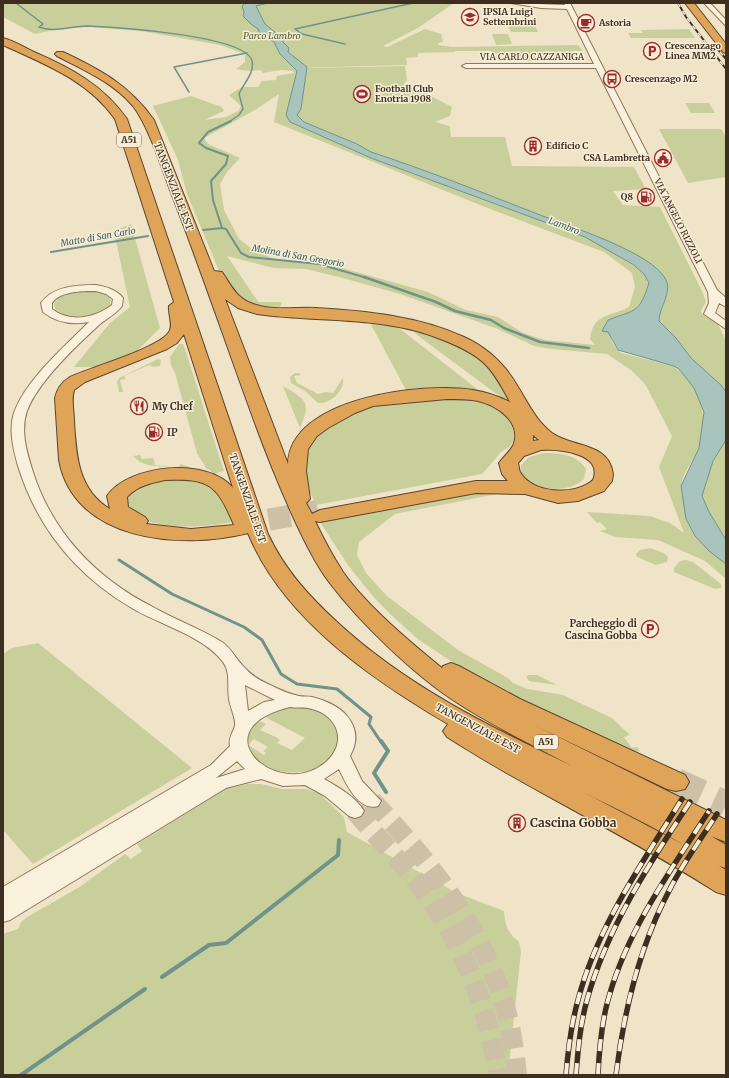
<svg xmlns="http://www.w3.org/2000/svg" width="729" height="1078" viewBox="0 0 729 1078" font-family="Merriweather,serif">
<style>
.green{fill:#c9cf9b;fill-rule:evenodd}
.water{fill:#a9c4bc;stroke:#6f938a}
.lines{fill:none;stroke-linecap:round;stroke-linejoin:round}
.stream-far4{stroke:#6f938a;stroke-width:1.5}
.stream-far3{stroke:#6f938a;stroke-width:2}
.stream-far2{stroke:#6f938a;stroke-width:2.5}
.stream-far1{stroke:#6f938a;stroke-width:3}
.stream{stroke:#6f938a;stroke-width:4}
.minor-tunnel{stroke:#ccc0a6;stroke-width:20;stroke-dasharray:20 10;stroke-linecap:butt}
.highway-tunnel-far1{stroke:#ccc0a6;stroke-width:22;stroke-dasharray:22 10;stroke-linecap:butt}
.highway-tunnel{stroke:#ccc0a6;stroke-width:28;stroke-dasharray:28 14;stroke-linecap:butt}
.minor-casing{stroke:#8d765c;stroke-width:2}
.highway-casing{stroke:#5b4430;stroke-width:2}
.minor{fill:#faf1dc;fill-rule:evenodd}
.highway{fill:#e0a458;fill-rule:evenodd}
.rail-far1-casing{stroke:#3d2e20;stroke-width:2}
.rail-casing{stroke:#3d2e20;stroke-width:5.5}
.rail-far1{stroke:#f7eed8;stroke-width:1.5;stroke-dasharray:4.5;stroke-linecap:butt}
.rail{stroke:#f7eed8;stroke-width:4;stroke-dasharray:12;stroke-linecap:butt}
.labels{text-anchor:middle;stroke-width:3;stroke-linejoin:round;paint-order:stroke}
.far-poi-label{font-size:9px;font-weight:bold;fill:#3d2e20;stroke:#f7eed8;text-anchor:start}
.far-park-label{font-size:9px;font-style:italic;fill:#4d5a26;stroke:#f7eed8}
.far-street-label{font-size:9px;fill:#3d2e20;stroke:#f7eed8}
.shield{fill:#f7eed8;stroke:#756857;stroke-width:1}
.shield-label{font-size:9px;font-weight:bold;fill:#3d2e20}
.far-water-label{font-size:9px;font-style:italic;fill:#2f5d5a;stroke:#f7eed8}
.street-label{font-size:10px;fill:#3d2e20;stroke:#f7eed8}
.poi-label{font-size:10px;font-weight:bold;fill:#3d2e20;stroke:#f7eed8;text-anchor:start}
.near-poi-label{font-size:12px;font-weight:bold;fill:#3d2e20;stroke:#f7eed8;text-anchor:start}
</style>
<rect width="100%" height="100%" fill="#f0e4c8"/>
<path class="green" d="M3,3H454L418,28L383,46L387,47L425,29L441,34L443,42L438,43V45L452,47L578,45L583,51H574L549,61L545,56H535L537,61L516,60L514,54L491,53V51H455V52L418,53V57L406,58L407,65L295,68L297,71L286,115L290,122L371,158L585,237L634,265L644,274L649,283C639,314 636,309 608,320C608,332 611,346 621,353L673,366C701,384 711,420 698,450C693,461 683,473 681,485C680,490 683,496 684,500C685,506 685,513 686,519C692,538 711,552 726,564V579L705,561L658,540L616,537L600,531L607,529L600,522L597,523L587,512L650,516L670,523L684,533L659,467L672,436L645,384L631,370L607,354L552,349L534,346L498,329L400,294L339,277L306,269L273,268L227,256L257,300L259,302H282L280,307L257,306L247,303L224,283L187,194L178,160L153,106L191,96L222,107L224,111L204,120L226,117L238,111L241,106L229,95L242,87H258L262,81L276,80L277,76L294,73L293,71L281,70L263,73L261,70L249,71L236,69L245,62V54L220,45L141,31L91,27L63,28L35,34L3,17ZM279,94L274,122L485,207L604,252L632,273L635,287L629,307C610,317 593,313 590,339L595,345L545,340L523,333L498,317L466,310L428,292L317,261H281L256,252L239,239L224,210L220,184L227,172L240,158L208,144L204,138L255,110Z
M505,19H532L538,32H511Z
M689,29L695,38H631L628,33H643L641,30Z
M492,34H508L512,44L496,45Z
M405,66L407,80L404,84H408L452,107L450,116L435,122L450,126L451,137H505L512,166L634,167L646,189L613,191L623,205L660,207L702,291L706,302L701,311L702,314L718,324L726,341V392L722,386L691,358L676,338L659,321C660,308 672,293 666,280C654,254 563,224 535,213C481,192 426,170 371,152L357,144L304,122L297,115L301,109L307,68Z
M685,103H709L715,113H691Z
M659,129H721L726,137V177L688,183Z
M131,224L160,328L134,354L97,367H74L110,323L130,307L114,231Z
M82,291C92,291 105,291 111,300L110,305C98,318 68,321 55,309L54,304C60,294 72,293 82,291Z
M368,319L399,328L482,393L407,392Z
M413,330C440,337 478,347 495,372C502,383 508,396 514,407L417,335Z
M179,344H183L184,346L220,459L224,471L214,474L206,468L197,453L175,373L171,365L170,357Z
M158,359L161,360L160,366L154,367L149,365L124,376L126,379L120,380L123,392H119L117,382L119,378Z
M295,373H299L301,375L294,376L297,383L318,394L326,392L333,393L343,378C345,391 330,404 318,403L305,391L291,383L290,377Z
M283,386C307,400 311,402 300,428Z
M468,398C474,399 481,400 487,402C502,408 520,425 512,443C510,448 504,449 500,453C494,460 489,467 482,474L316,505L304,479L305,461L313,439L343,419L364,409L398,401Z
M726,440V540L709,512L702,496L713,461Z
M544,453C559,453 577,454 586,469L584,479C569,494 532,492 521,473V465L529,457Z
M140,455L142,459L153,458L155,465L179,468L180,464L190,467L191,470L148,465L140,462L133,456Z
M186,479L209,483L218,487L235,521C208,529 138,532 124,503C140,479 160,480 186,479Z
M480,492L502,493L395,514L359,542L357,555L366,573L387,596L458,650L508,678L513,683L528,689L563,695L612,718L630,735L624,737L632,748L637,747L640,751L629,752L499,693L419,640L390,614L371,594L348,565L320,522Z
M650,548L664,553L668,557L667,562L656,565L637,557L636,554L640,550Z
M686,560L693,562L721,584V588L715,589L674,572V568L680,561Z
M38,643L192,768L33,864L3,830V654L12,648Z
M529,675H537L557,685L529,681L526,677Z
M292,707C308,707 327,711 335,726C340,734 340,744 335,752C308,794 217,765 254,723L260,721L266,724L260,730L278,738L280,740L277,743L292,750L305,738L267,718L265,714L276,709ZM254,739L268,747L263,751L266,753L264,755L248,745Z
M248,784H261L282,789H307L320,794L344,817L347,832L457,893L504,911C505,926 508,933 519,942L521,951L508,1075H3V934L18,929L21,922L29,916L81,886L125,854L131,859L142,851L137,844L225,789Z"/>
<path class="water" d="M245,3H268L256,6L265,24L283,39V42L289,48L288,52L307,67L301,109L297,115L304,122L357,144L371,152C426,170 481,192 535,213C565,225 653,252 666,280C672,293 659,308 659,321L676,338L691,358L722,386L726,392V440L713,461L702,496L709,512L726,540V564L709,551L695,536L686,519L681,486L699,448L704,412L694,388L679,369L674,366L618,350L608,332L602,331L608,320C636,309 639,314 649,283L644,274L634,265L585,237L371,158L290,122L286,115L297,71L280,54L274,42L260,34L258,29L251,24L243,16L244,12L242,6Z"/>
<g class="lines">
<path class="stream-far4" d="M16,3L43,24L39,27C53,33 71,26 87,26C113,27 246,35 252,61C255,73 243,84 239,94L243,109L239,115L229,122
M345,44L302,34L295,29L413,3
M189,92L174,67L247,53"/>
<path class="stream-far3" d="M231,121L208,132L199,143L206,148L228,156L226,164L211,181L213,200L222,228L226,229L241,253L249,257L319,264L367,278
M203,230L222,228
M51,252L148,236"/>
<path class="stream-far2" d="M364,277L436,302L455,311L491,320L504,328L540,342L589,348"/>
<path class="stream-far1" d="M119,560L172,594L244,627L262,640L281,674L297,684L337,689L371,717L369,724L381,742"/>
<path class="stream" d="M381,741L388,751L374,773L386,792
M162,977L209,945L226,943L338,855L339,840
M21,1075L145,989"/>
<path class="minor-tunnel" d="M372,801C426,858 478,921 502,997C511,1023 514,1049 517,1075
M355,811C378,839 404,864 426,894C465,947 488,1010 498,1075"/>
<path class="highway-tunnel-far1" d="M237,525L318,511"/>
<path class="highway-tunnel" d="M676,782L726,805"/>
<g class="minor-casing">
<path id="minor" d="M511,3L565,5L564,3H570L717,290L726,298V307L719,303L715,313L726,321V329L704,314L709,303L708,292L596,68H466L462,66L466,64H594L567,9L541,8Z
M704,3H710L726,20V26Z
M96,285C106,287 116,289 123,298L122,306C116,314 107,318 99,325C77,345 37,383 27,411C20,431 27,453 33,472C52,532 96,578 151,606C174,619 199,628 222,642C232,649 237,661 246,669C252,676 260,680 268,684C278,689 289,694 299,696C303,697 308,696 312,697C324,700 339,706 347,716C357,728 358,742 350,756L362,781L381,801L378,806C359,812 346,784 339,769L324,779C338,787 356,797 364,811L361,816L355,818L349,816L325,796L305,785L283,786L261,779L226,788L10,920L3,922V904L5,903L3,904V887L211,765L230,746C228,739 233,732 235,726C236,718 230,707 229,699C227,686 231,673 223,662C203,635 157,624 130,607C75,574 37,527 18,466C13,448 8,428 15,410C28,378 65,346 89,322C73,325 57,323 43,312L41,303C53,286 77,285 96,285ZM96,291L106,294L113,299L112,305C95,318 70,323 52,309V303C60,291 82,291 96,291ZM245,685L275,700L264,702L248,711ZM290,707C296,708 302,707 308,708C336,713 349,740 327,761C280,804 196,730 290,707ZM237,761L245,769L216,778Z"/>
</g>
<g class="highway-casing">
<path id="highway" d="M685,3H694L726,44V53L723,52Z
M3,38C14,41 24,47 34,52C71,68 103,85 127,119L268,534C284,569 309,596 337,622C405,685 488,726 572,766C534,746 495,727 459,704C415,676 360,623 329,582C315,563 305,542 295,521C279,486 265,451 252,415C226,344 202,273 175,203C164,176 150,128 133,106C113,82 83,70 57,56L55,54L57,52H63C101,70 129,85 154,120L214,271L222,272C231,285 236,298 253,304C272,311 296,307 316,308C366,311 418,316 464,337C488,348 505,364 518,387C528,403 536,421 552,433C573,448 609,442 613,474L612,481L604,491L578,501L558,503L525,494L476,493L320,522L315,521C323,538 332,555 343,572C367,606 409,641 442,668L443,666L451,663L459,666L520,699L685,775L689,782L685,789L676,791L667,789L534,725L726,820V842L711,836L726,845V868L719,866L726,870V895L716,892C629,836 534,793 447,737L443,731L448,724C372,679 283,619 248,533C182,550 74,542 59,460L55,398C57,388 62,382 70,377C88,368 164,347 170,330C173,323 168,314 169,306L174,302L115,119C88,80 44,64 3,45ZM225,299L238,308L257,314C320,323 383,315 443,340C458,346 474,353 485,364C496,375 503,389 510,402C498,396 486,392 473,390C423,382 290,397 288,464ZM184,334L233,488C208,457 129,464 107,496L110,509C78,490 76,455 74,421C74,411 71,400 74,390L85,382L167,349L177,343ZM447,399C457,399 468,399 478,401C496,405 521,421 514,443C512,450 504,456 499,463L502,474L508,481H476L320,510L312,514L306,503L310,499L306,471L308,449L317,436L328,428L355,413L373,406ZM533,435L539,440L533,441ZM541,450C558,449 604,453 593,480C576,496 532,494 520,472C519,470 519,466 518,463L524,456ZM165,480C210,478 217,485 234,525L191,529L146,524L148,521L145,517L128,507L127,497C137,486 151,483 165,480ZM583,792C617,809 652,826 686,846Z"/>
</g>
<use href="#minor" class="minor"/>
<use href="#highway" class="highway"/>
<g class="rail-far1-casing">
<path id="rail-far1" d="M678,3L686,17L726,69
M714,45L726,59"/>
</g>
<g class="rail-casing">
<path id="rail" d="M566,1075C568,1050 571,1025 578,1000C597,927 643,862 682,799
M576,1075C578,1050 580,1025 587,1000C607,928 649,864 690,802
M598,1075C599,1053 601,1030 606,1008C623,936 669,873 709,811
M616,1075C624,1010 639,947 670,889C683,863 701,839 717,814"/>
</g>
<use href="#rail-far1" class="rail-far1"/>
<use href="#rail" class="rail"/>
</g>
<defs>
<g id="school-ring" transform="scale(0.9)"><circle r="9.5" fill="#f7eed8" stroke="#9e2a2b" stroke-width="1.5"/><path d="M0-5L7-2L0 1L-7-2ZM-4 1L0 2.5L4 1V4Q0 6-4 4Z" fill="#9e2a2b"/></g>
<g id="cafe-ring" transform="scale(0.9)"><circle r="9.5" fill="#f7eed8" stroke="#9e2a2b" stroke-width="1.5"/><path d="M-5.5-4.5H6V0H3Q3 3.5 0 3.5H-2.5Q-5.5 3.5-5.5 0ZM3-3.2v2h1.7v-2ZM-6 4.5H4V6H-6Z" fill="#9e2a2b"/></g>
<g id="parking-ring" transform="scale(0.9)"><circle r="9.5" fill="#f7eed8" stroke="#9e2a2b" stroke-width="1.5"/><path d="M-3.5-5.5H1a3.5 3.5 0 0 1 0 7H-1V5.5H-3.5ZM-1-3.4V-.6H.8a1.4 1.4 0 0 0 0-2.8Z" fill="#9e2a2b"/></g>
<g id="bus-ring" transform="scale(0.9)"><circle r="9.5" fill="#f7eed8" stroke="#9e2a2b" stroke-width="1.5"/><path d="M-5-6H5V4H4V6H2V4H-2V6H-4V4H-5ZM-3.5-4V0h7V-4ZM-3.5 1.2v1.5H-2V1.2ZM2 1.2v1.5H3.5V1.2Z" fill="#9e2a2b"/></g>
<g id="stadium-ring" transform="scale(0.9)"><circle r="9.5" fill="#f7eed8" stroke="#9e2a2b" stroke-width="1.5"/><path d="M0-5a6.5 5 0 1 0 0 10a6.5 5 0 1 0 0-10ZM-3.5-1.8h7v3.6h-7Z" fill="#9e2a2b"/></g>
<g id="building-ring" transform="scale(0.9)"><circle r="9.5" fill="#f7eed8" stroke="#9e2a2b" stroke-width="1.5"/><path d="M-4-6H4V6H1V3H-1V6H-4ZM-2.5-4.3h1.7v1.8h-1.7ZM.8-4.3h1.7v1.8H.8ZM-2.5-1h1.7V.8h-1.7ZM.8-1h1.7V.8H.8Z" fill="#9e2a2b"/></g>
<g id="civic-ring" transform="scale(0.9)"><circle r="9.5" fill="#f7eed8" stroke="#9e2a2b" stroke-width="1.5"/><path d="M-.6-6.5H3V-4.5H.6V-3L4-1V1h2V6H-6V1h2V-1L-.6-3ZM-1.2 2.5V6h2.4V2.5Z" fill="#9e2a2b"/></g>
<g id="fuel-ring" transform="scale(0.9)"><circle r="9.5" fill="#f7eed8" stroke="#9e2a2b" stroke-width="1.5"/><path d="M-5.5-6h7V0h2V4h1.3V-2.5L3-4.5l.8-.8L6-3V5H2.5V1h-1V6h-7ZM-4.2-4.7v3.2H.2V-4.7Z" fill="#9e2a2b"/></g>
<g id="restaurant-ring" transform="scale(0.9)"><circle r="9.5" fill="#f7eed8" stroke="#9e2a2b" stroke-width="1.5"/><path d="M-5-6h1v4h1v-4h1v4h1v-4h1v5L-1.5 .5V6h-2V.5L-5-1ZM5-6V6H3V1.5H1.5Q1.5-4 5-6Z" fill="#9e2a2b"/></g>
</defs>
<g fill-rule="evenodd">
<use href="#school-ring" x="470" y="17"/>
<use href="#cafe-ring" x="586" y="23"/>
<use href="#parking-ring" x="652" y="51"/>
<use href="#bus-ring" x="612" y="79"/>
<use href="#stadium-ring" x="362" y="94"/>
<use href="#building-ring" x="533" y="146"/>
<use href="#civic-ring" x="663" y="158"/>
<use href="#fuel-ring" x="646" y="197"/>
<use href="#restaurant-ring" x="139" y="406"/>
<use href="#fuel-ring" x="154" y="432"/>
<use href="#parking-ring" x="650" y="629"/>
<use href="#building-ring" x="517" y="823"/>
</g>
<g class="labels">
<g class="far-poi-label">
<text x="483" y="15">IPSIA Luigi<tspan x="483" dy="10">Settembrini</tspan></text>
<text x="599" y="26">Astoria</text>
<text x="665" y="49">Crescenzago<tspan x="665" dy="10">Linea MM2</tspan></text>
<text x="625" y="82">Crescenzago M2</text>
<text x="375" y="92">Football Club<tspan x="375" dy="10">Enotria 1908</tspan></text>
<text x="546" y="149">Edificio C</text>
<text x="650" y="161" text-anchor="end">CSA Lambretta</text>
<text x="633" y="200" text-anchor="end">Q8</text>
</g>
<g class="far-park-label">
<text x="272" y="39">Parco Lambro</text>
</g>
<g class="far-street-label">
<text x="532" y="60">VIA CARLO CAZZANIGA</text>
<text transform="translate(678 221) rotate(63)" y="3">VIA ANGELO RIZZOLI</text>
</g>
<g class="shield">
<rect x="117" y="133" width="24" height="14" rx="3"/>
<rect x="534" y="735" width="24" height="14" rx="3"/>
</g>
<g class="shield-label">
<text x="129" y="143">A51</text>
<text x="546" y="745">A51</text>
</g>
<g class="far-water-label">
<text transform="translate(564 226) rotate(21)" y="3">Lambro</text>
<text transform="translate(98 237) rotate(-10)" y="3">Matto di San Carlo</text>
<text transform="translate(298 256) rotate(10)" y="3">Molina di San Gregorio</text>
</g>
<g class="street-label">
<text transform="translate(174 186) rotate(69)" y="4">TANGENZIALE EST</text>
<text transform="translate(248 498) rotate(71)" y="4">TANGENZIALE EST</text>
<text transform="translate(478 728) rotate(28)" y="4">TANGENZIALE EST</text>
</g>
<g class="poi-label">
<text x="152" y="410">My Chef</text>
<text x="167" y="436">IP</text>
<text x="637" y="627" text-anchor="end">Parcheggio di<tspan x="637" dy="12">Cascina Gobba</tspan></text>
</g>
<g class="near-poi-label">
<text x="530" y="827">Cascina Gobba</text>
</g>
</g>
<rect width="729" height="1078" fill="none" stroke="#3d2e20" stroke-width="8"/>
</svg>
